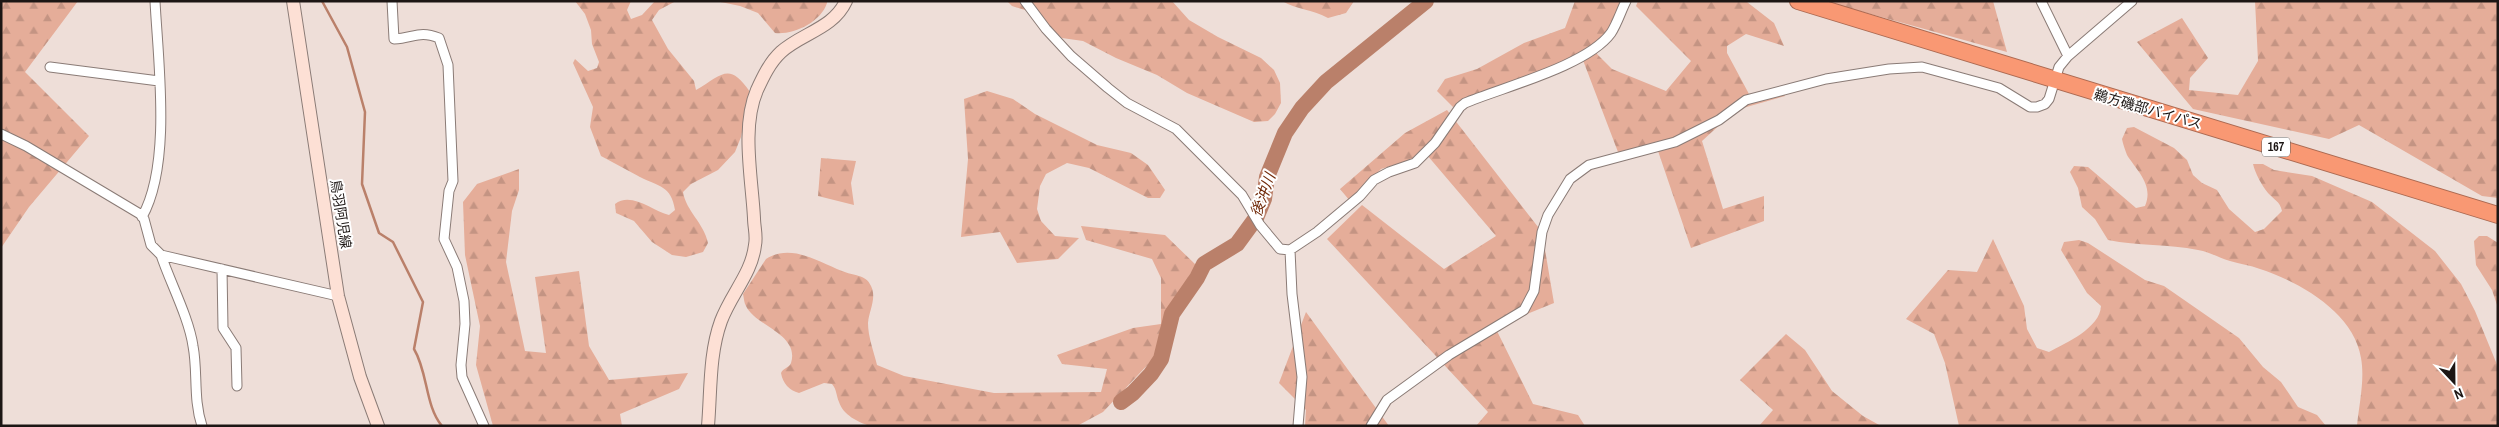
<svg xmlns="http://www.w3.org/2000/svg" width="2499" height="427" viewBox="0 0 2499 427" font-family="'Archivo Narrow','Noto Sans JP',sans-serif">
<style>
.forest{fill:url(#forest-firs)}
.lines{fill:none;stroke-linecap:round;stroke-linejoin:round}
.stream{stroke:#ba806a;stroke-width:2.5}
.river{stroke:#ba806a;stroke-width:16}
.street-casing{stroke:#8a7b76;stroke-width:11}
.secondary-casing{stroke:#8a7b76;stroke-width:14}
.highway-casing{stroke:#ac6a52;stroke-width:18}
.street{stroke:#fff;stroke-width:9}
.secondary{stroke:#fde0d5;stroke-width:12}
.highway{stroke:#f99873;stroke-width:16}
.labels{text-anchor:middle;stroke-width:4;stroke-linejoin:round;paint-order:stroke}
.shield{fill:#fff;stroke:#605c5a;stroke-width:1}
.shield-label{font-size:12px;font-weight:bold;fill:#1c1614}
.street-label{font-size:14px;fill:#1c1614;stroke:#fff}
.water-label{font-size:15px;font-style:italic;fill:#712a09;stroke:#fff}
</style>
<defs>
<pattern id="forest-firs" width="22" height="20" patternUnits="userSpaceOnUse" patternTransform="scale(1.25)"><rect width="22" height="20" fill="#e5ad99"/><path d="M5 1l3.5 6h-7zM16 11l3.5 6h-7z" fill="#c49483"/></pattern>
</defs>
<rect width="100%" height="100%" fill="#eeded8"/>
<path class="forest" d="M1,1H78L25,72L89,136L29,207L1,248Z
M575,1H631L627,10L631,19L642,15L655,1H676L659,10L652,20L668,49L694,81L696,90C722,75 729,61 750,92L741,137L735,152L718,170L691,184L683,192C686,211 704,223 708,243L703,252L686,257L672,255L652,242L634,221L616,213L615,204C631,191 653,211 669,215L675,210C671,185 659,187 640,177C627,170 614,163 601,156L590,127L593,107L573,63L575,59L588,71L597,68L599,62L592,44L591,30L585,14Z
M716,1H827V3C821,22 794,35 775,33L758,13L740,6Z
M1007,1H1172L1189,20L1218,37L1261,58L1274,70L1280,83L1281,103L1275,114L1268,121L1254,122L1187,93L1157,75L1116,58L1083,41L1062,38L1028,11L1012,6Z
M1282,1H1354L1346,13L1328,18C1311,9 1298,10 1282,1Z
M1575,1H1620L1624,15C1615,32 1595,31 1597,54L1612,69L1666,91L1691,61L1636,6L1638,1L1747,2L1774,23L1784,46L1746,34L1727,46V53L1749,94L1783,88L1785,96L1736,110L1702,141L1723,209L1764,196V221L1691,248L1658,151L1618,152L1581,55L1453,107L1437,91L1445,79L1477,69L1524,43L1565,28Z
M1824,1H1993L2007,52Z
M2255,1H2498V198L2482,196L2359,125L2329,139L2193,109L2137,42L2182,18L2208,58L2190,78L2189,90L2238,95L2258,61Z
M987,91L1013,99L1035,114L1097,145L1131,153L1148,165L1165,190L1160,198H1148L1089,168L1067,163L1046,174L1040,186L1037,209L1041,221L1055,236L1079,238L1058,259L1017,263L1000,232L961,237L968,159L964,99Z
M1447,110L1542,232L1554,303L1495,327L1533,404L1578,415L1585,426H1476L1488,412L1327,239L1362,205L1444,269L1496,236L1427,155L1381,169L1350,201L1340,189L1405,133Z
M2134,127L2174,148L2187,160L2193,175L2202,183L2217,190L2229,209L2255,232L2264,229L2282,211C2280,201 2274,200 2268,193C2262,186 2255,173 2253,164H2263L2274,170L2312,176L2372,202L2435,251L2461,284L2475,311L2498,367V426H2357C2359,404 2365,380 2361,358C2354,313 2300,282 2260,269C2250,265 2240,264 2230,261C2219,258 2210,252 2198,250C2168,244 2138,246 2108,240L2095,219L2082,207L2078,188L2070,172L2074,166L2088,167L2136,208L2145,206C2154,185 2137,171 2127,155C2125,150 2123,144 2122,139L2127,128Z
M821,158L856,161L851,183L854,205L818,196Z
M519,169V190L512,211L506,262L525,351L546,353L535,277L579,271L589,346L609,380L688,373L679,389L620,414L622,426H493L476,365L480,326L465,255L463,202L477,184Z
M1081,226L1165,235L1196,265L1173,302L1155,357L1103,412L1077,426H870C858,422 843,415 839,402C836,395 837,390 832,384L824,383L799,393C789,390 783,384 781,373C783,368 789,368 791,363C800,334 755,326 746,306C744,303 744,298 743,294L766,259C791,243 819,262 842,271C853,276 866,274 871,286C877,298 869,311 868,323C868,337 874,352 877,365L904,376L994,393L1101,392L1107,369L1062,364L1057,355L1133,328L1161,324V278L1152,259L1086,240Z
M2479,236H2487L2498,243V308L2492,290L2476,265L2474,241Z
M1993,239L2024,306L2027,329L2037,348L2049,352C2066,343 2100,328 2101,306L2087,293L2061,250L2064,242L2079,240L2088,243L2145,280L2164,286L2239,338L2263,367L2281,382L2298,407L2317,415L2326,426H1959L1945,363L1934,334L1906,319L1948,270L1977,272Z
M1306,312L1389,426H1305L1306,410L1279,383Z
M1786,334L1805,350L1832,391L1863,416L1881,426H1759L1773,410L1740,380Z"/>
<g class="lines">
<path class="stream" d="M322,1L347,47L365,112L362,184L379,233L393,242L423,302L414,349C428,372 425,406 442,426"/>
<path class="river" d="M1121,402L1133,393L1151,374L1161,359L1172,314L1197,278L1204,264L1237,244L1256,218L1264,199L1267,177L1285,133L1302,108L1326,82L1426,1"/>
<g class="street-casing">
<path id="street" d="M392,1L394,39C414,38 419,30 439,38L448,65L453,181L449,191L444,239L457,267L464,301L465,324L461,365L462,377L484,426
M1025,1L1046,29L1071,56L1108,88L1127,103L1176,129L1242,195L1260,225L1280,249L1290,250L1317,232L1360,196L1374,180L1389,172L1415,163L1435,143L1460,107L1465,103C1503,87 1587,66 1611,33C1617,24 1621,11 1626,1
M2041,1L2068,56
M50,67L159,81
M1,134L26,146L140,214L144,219L151,245L161,255C170,282 189,318 193,346C198,372 193,399 202,426
M142,217C172,164 158,61 155,1
M1290,250L1292,294L1302,377L1298,426
M161,255L338,296
M222,269L223,328L236,348L237,386
M1371,426L1387,400L1449,355L1524,310L1534,291L1542,232L1548,215L1570,179L1589,165L1675,142L1719,120L1746,100L1826,79L1889,69L1922,67L1999,88L2030,107H2037L2045,104L2049,99L2059,67L2068,56L2132,1"/>
</g>
<g class="secondary-casing">
<path id="secondary" d="M293,1L338,296L360,377L378,426
M708,426C711,391 709,354 721,321C731,294 752,273 755,245C757,236 754,227 754,218C752,179 741,127 757,90C763,77 770,62 781,52C802,33 833,29 846,1"/>
</g>
<g class="highway-casing">
<path id="highway" d="M1798,1L2498,215"/>
</g>
<use href="#street" class="street"/>
<use href="#secondary" class="secondary"/>
<use href="#highway" class="highway"/>
</g>
<g class="labels">
<rect class="shield" x="2262" y="137.5" width="28" height="19" rx="4"/>
<g class="shield-label">
<text x="2276" y="151">167</text>
</g>
<g class="street-label">
<text transform="translate(2148 109) rotate(16)" y="5">鵜方磯部バイパス</text>
<text transform="translate(341 214) rotate(81)" y="5">鳥羽阿児線</text>
</g>
<g class="water-label">
<text transform="translate(1263 195) rotate(-70)" y="5">後沖川</text>
</g>
</g>
<rect width="2499" height="427" fill="none" stroke="#1c1614" stroke-width="5"/>
<g transform="translate(2454 382) rotate(158)" stroke="#ffffff" stroke-width="4" paint-order="stroke">
<path d="M0-4L9 19L0 12L-9 19Z" fill="#1c1614"/>
<text y="-8" font-size="14" font-weight="bold" text-anchor="middle" fill="#1c1614">N</text>
</g>
</svg>
